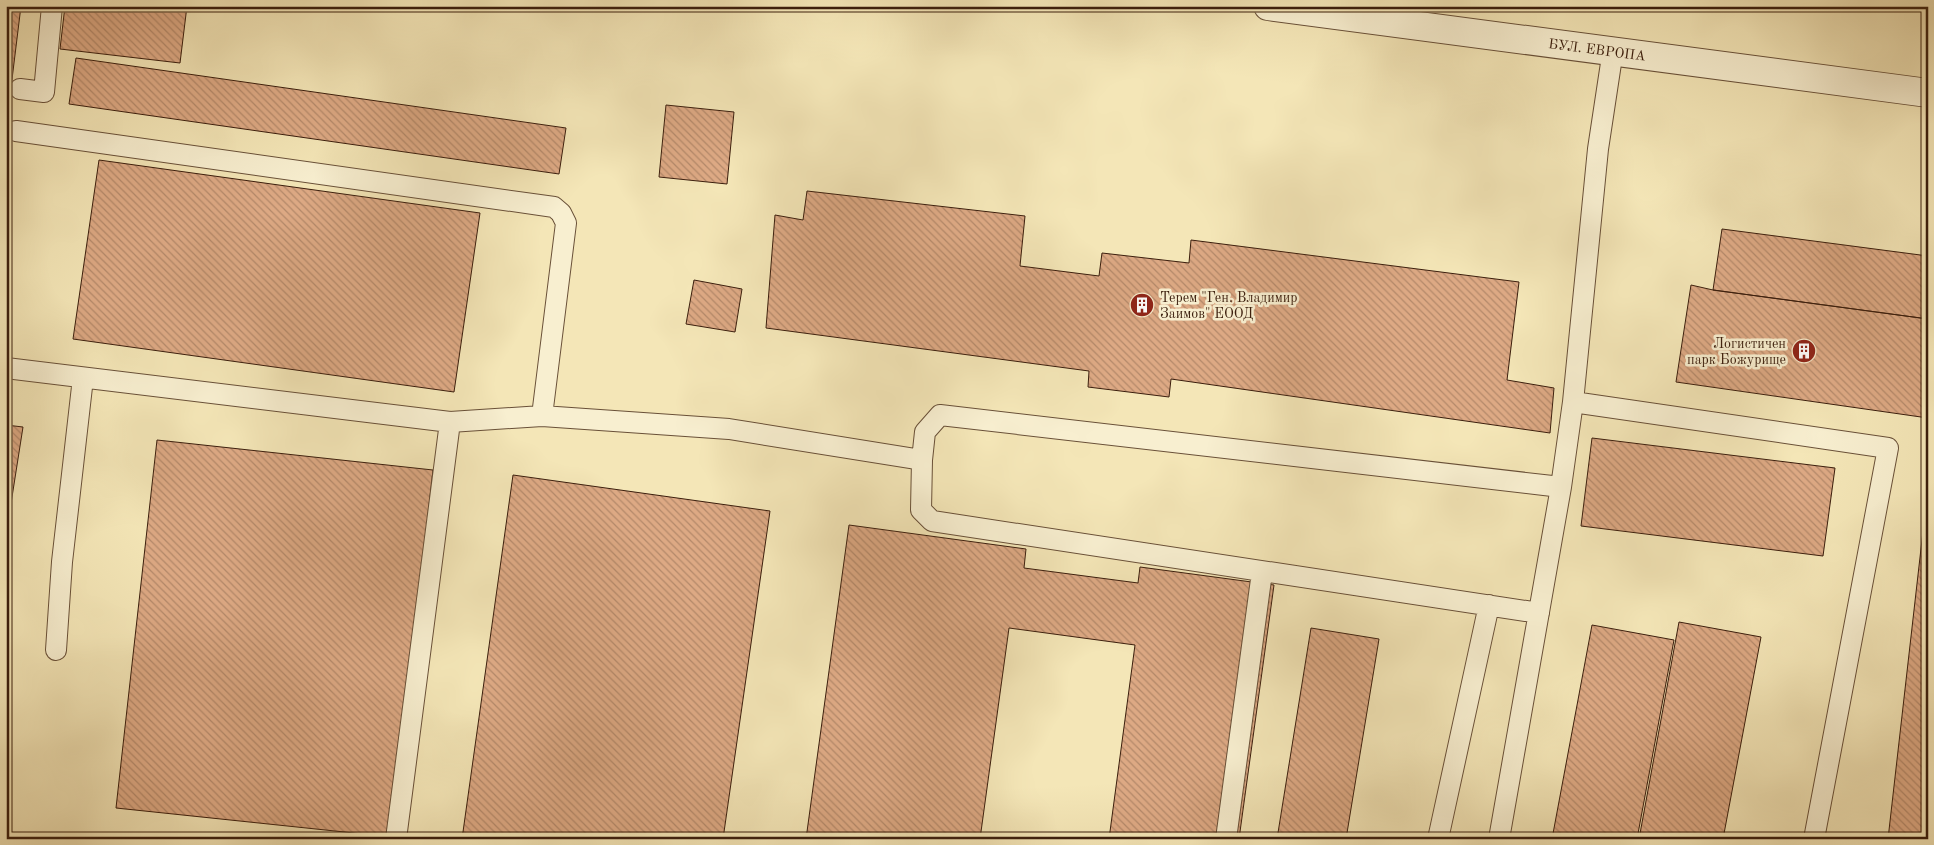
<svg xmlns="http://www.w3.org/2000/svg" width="1934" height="845" viewBox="0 0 1934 845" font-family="'Old Standard TT',serif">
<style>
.building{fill:url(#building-back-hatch);stroke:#3b1e0d}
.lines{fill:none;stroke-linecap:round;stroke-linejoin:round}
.service-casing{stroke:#695038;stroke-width:22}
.tertiary-casing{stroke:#695038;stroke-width:30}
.service{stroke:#f8efd0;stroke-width:20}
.tertiary{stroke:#f8efd0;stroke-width:28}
.labels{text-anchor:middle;stroke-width:5;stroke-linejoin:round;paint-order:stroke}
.street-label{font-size:14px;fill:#3b1e0d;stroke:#f8efd0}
.poi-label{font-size:14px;fill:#3b1e0d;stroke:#f8efd0;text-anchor:start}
</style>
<defs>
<pattern id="building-back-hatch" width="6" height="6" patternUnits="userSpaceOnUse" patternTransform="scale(1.25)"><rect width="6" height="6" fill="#dda984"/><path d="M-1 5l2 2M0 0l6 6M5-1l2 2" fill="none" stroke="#b4896a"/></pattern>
</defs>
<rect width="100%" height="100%" fill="#f4e6b7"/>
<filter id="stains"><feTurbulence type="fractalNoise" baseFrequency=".004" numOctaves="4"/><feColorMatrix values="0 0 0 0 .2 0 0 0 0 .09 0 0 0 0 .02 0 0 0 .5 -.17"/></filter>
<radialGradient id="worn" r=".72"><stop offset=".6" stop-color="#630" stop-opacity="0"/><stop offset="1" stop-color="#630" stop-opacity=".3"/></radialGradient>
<path class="building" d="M6,6H21L7,120H6Z
M65,6H187L180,63L60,49Z
M76,58L566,128L559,174L69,104Z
M666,105L734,112L727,184L659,177Z
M99,160L480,213L454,392L73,339Z
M807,191L1025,216L1020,266L1099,276L1102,253L1189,263L1191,240L1519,282L1507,380L1554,388L1550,433L1171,379L1169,397L1088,387L1089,371L766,328L775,215L803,220Z
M1722,229L1928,256V319L1713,290Z
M694,280L742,289L735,332L686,324Z
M1691,285L1713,290L1928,319V418L1676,382Z
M6,425L23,427L7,529H6Z
M1592,438L1835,468L1823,556L1581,526Z
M157,440L433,470L392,837L116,808Z
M513,475L770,511L723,839H462Z
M1928,487V839H1888Z
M849,525L1026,549L1024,568L1138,583L1140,567L1274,585L1239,839H1109L1135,645L1009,628L980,839H806Z
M1679,622L1761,637L1723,839H1639Z
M1592,625L1674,640L1637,839H1552Z
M1311,628L1379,639L1346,839H1277Z"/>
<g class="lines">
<g class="service-casing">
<path id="service" d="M20,89L44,92L52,6
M16,131L554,207L561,213L566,223L542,416
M6,368L450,422L542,416L729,429L922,460
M1573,402L1598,149L1613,50
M1539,613L932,521L921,510L922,460L925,432L940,415L1561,487
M56,650L62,562L83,378
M396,839L450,422
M1226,839L1262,572
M1438,839L1489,605
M1499,839L1561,487L1573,402L1888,448L1814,839"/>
</g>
<g class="tertiary-casing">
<g id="tertiary">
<path id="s1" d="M1268,6L1928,93"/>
</g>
</g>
<use href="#service" class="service"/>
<use href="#tertiary" class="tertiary"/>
</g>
<defs>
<g id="building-disc" transform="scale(1.25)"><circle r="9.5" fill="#8f2418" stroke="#f8efd0"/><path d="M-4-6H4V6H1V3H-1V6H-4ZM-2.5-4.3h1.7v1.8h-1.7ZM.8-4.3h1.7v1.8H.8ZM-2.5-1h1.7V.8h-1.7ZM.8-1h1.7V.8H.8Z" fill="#fff"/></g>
</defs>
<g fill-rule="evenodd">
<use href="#building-disc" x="1142" y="305"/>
<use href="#building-disc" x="1804" y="351"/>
</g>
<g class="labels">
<g class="street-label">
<text dy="5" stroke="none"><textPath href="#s1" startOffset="332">БУЛ. ЕВРОПА</textPath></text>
</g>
<g class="poi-label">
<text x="1160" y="302">Терем "Ген. Владимир<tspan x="1160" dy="16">Заимов" ЕООД</tspan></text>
<text x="1786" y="348" text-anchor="end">Логистичен<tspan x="1786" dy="16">парк Божурище</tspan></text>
</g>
</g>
<rect width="1934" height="845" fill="none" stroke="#f4e6b7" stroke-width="25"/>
<rect x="8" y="8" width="1919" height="830" fill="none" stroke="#3b1e0d" stroke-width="2.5"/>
<rect x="12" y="12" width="1909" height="820" fill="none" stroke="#3b1e0d"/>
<rect width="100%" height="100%" filter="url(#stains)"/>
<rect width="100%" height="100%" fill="url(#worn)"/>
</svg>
